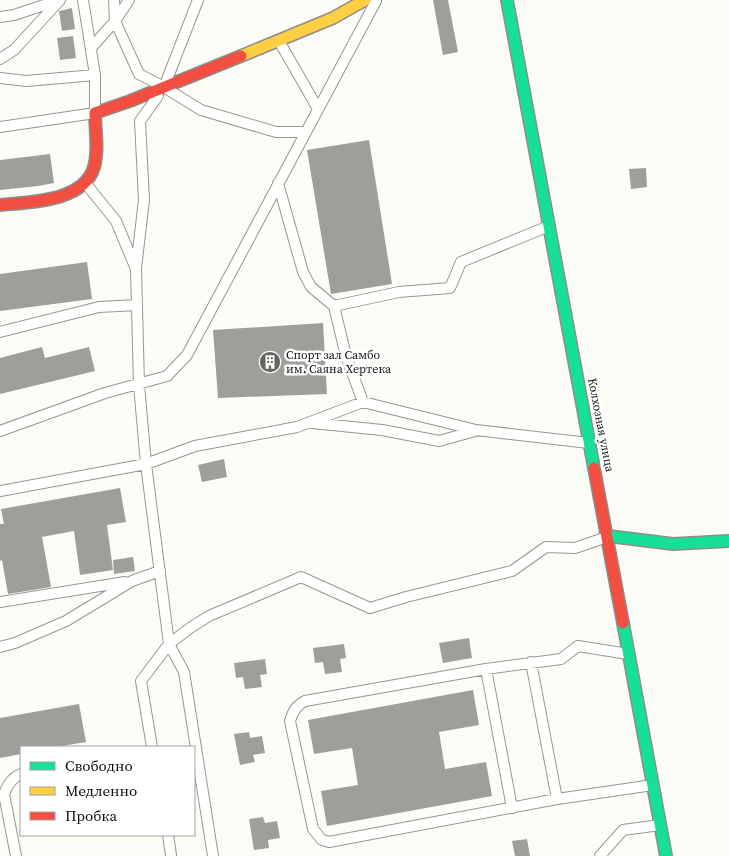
<svg xmlns="http://www.w3.org/2000/svg" width="729" height="856" viewBox="0 0 729 856" font-family="'Source Serif 4',serif">
<style>
.building{fill:#a09e9b}
.lines{fill:none;stroke-linecap:round;stroke-linejoin:round}
.lane-casing{stroke:#969694;stroke-width:12}
.fast-casing{stroke:#8d8d8a;stroke-width:14}
.slow-casing{stroke:#8d8d8a;stroke-width:14}
.jam-casing{stroke:#8d8d8a;stroke-width:14}
.lane{stroke:#fffffe;stroke-width:10}
.fast{stroke:#16e098;stroke-width:11}
.slow{stroke:#ffcf43;stroke-width:11}
.jam{stroke:#f24e42;stroke-width:11}
.labels{text-anchor:middle;stroke-width:5;stroke-linejoin:round;paint-order:stroke}
.poi-label{font-size:12px;fill:#101010;stroke:#fff;text-anchor:start}
.street-label{font-size:12px;fill:#101010;stroke:#fff}
</style>
<rect width="100%" height="100%" fill="#fcfcf6"/>
<path class="building" d="M433,0H448L458,52L443,55Z
M72,8L75,29L62,31L59,11Z
M73,36L76,58L60,60L57,38Z
M369,140L392,284L331,294L307,150Z
M50,154L54,183L38,186L0,190V160Z
M646,168L647,187L631,189L629,169Z
M87,262L92,299L0,311V274Z
M323,323L327,394L218,398L213,330Z
M42,347L45,358L89,347L95,371L0,394V358Z
M224,459L227,477L202,482L198,465Z
M120,488L126,522L107,525L113,570L80,575L74,531L42,537L51,587L8,594L2,560L0,561V524H4L1,509Z
M133,557L135,571L114,574L113,560Z
M469,638L472,658L443,663L439,643Z
M344,644L346,658L340,659L342,672L325,674L323,662L315,663L313,648Z
M265,659L267,674L260,675L262,687L245,689L243,677L236,678L234,663Z
M473,690L479,725L439,732L445,769L486,762L492,796L327,826L321,791L358,785L352,748L314,754L308,720Z
M79,704L86,742L56,747H21V754L0,758V718Z
M249,732L250,738L262,736L265,753L253,755L255,762L240,765L234,734Z
M263,817L265,823L277,821L280,838L268,840L269,848L254,850L249,819Z
M527,839L530,856H515L512,841Z"/>
<g class="lines">
<g class="lane-casing">
<path id="lane" d="M114,0L115,21L139,74L164,87L198,0
M0,17L14,15L59,0
M279,41L318,109
M91,48L115,21L129,0
M0,59L14,50L60,0
M0,78L26,81L95,75
M167,89L201,110L276,132H305
M0,127L95,113V75L83,0
M278,183L303,272L311,287L334,306L399,292L450,288L461,262L549,226
M86,184L116,221L136,269L139,385L146,464L169,644L184,672L213,856
M136,268L144,200L140,121L158,96
M334,306L346,356L363,402
M0,332L99,307L137,305
M312,423L382,430L439,441L475,431
M0,431L105,393L167,376L187,355L376,1
M0,491L146,464L195,446L297,427L363,402L476,430L589,443
M0,602L125,582
M0,647L15,643L66,621L132,581L160,571
M628,654L578,646L561,659L486,669L305,701C296,706 293,711 290,721L313,829L322,840L329,842L557,799L653,785
M531,662L557,799
M486,669L512,808
M152,747L141,681L169,644L190,628L209,616L301,577L370,608L406,597L512,571L546,547L575,548L607,537
M168,835L171,855
M16,856L4,794C8,784 12,778 21,774
M600,856L623,830L660,825"/>
</g>
<g class="fast-casing">
<path id="fast" d="M507,0L594,468
M608,536L673,544L729,541
M623,623L666,856"/>
</g>
<g class="slow-casing">
<path id="slow" d="M241,56L333,18L365,0"/>
</g>
<g class="jam-casing">
<path id="jam" d="M0,205C30,202 84,202 94,167C99,150 95,130 95,113L130,101L241,56
M594,468L623,623"/>
</g>
<use href="#lane" class="lane"/>
<use href="#fast" class="fast"/>
<use href="#slow" class="slow"/>
<use href="#jam" class="jam"/>
</g>
<defs>
<g id="building-disc" transform="scale(1.125)"><circle r="9.5" fill="#636360" stroke="#fff"/><path d="M-4-6H4V6H1V3H-1V6H-4ZM-2.5-4.3h1.7v1.8h-1.7ZM.8-4.3h1.7v1.8H.8ZM-2.5-1h1.7V.8h-1.7ZM.8-1h1.7V.8H.8Z" fill="#fff"/></g>
</defs>
<g fill-rule="evenodd">
<use href="#building-disc" x="270" y="362"/>
</g>
<g class="labels">
<g class="poi-label">
<text x="286" y="359">Спорт зал Самбо<tspan x="286" dy="14">им. Саяна Хертека</tspan></text>
</g>
<g class="street-label">
<text transform="translate(601 425) rotate(79)" y="4">Колхозная улица</text>
</g>
</g>
<rect x="20" y="746" width="175" height="90" fill="#ffffff" stroke="#9f9f9f"/>
<rect x="30" y="762" width="25" height="8" fill="#16e098" stroke="#9f9f9f"/>
<text x="65" y="771" font-size="15" fill="#101010">Свободно</text>
<rect x="30" y="787" width="25" height="8" fill="#ffcf43" stroke="#9f9f9f"/>
<text x="65" y="796" font-size="15" fill="#101010">Медленно</text>
<rect x="30" y="812" width="25" height="8" fill="#f24e42" stroke="#9f9f9f"/>
<text x="65" y="821" font-size="15" fill="#101010">Пробка</text>
</svg>
